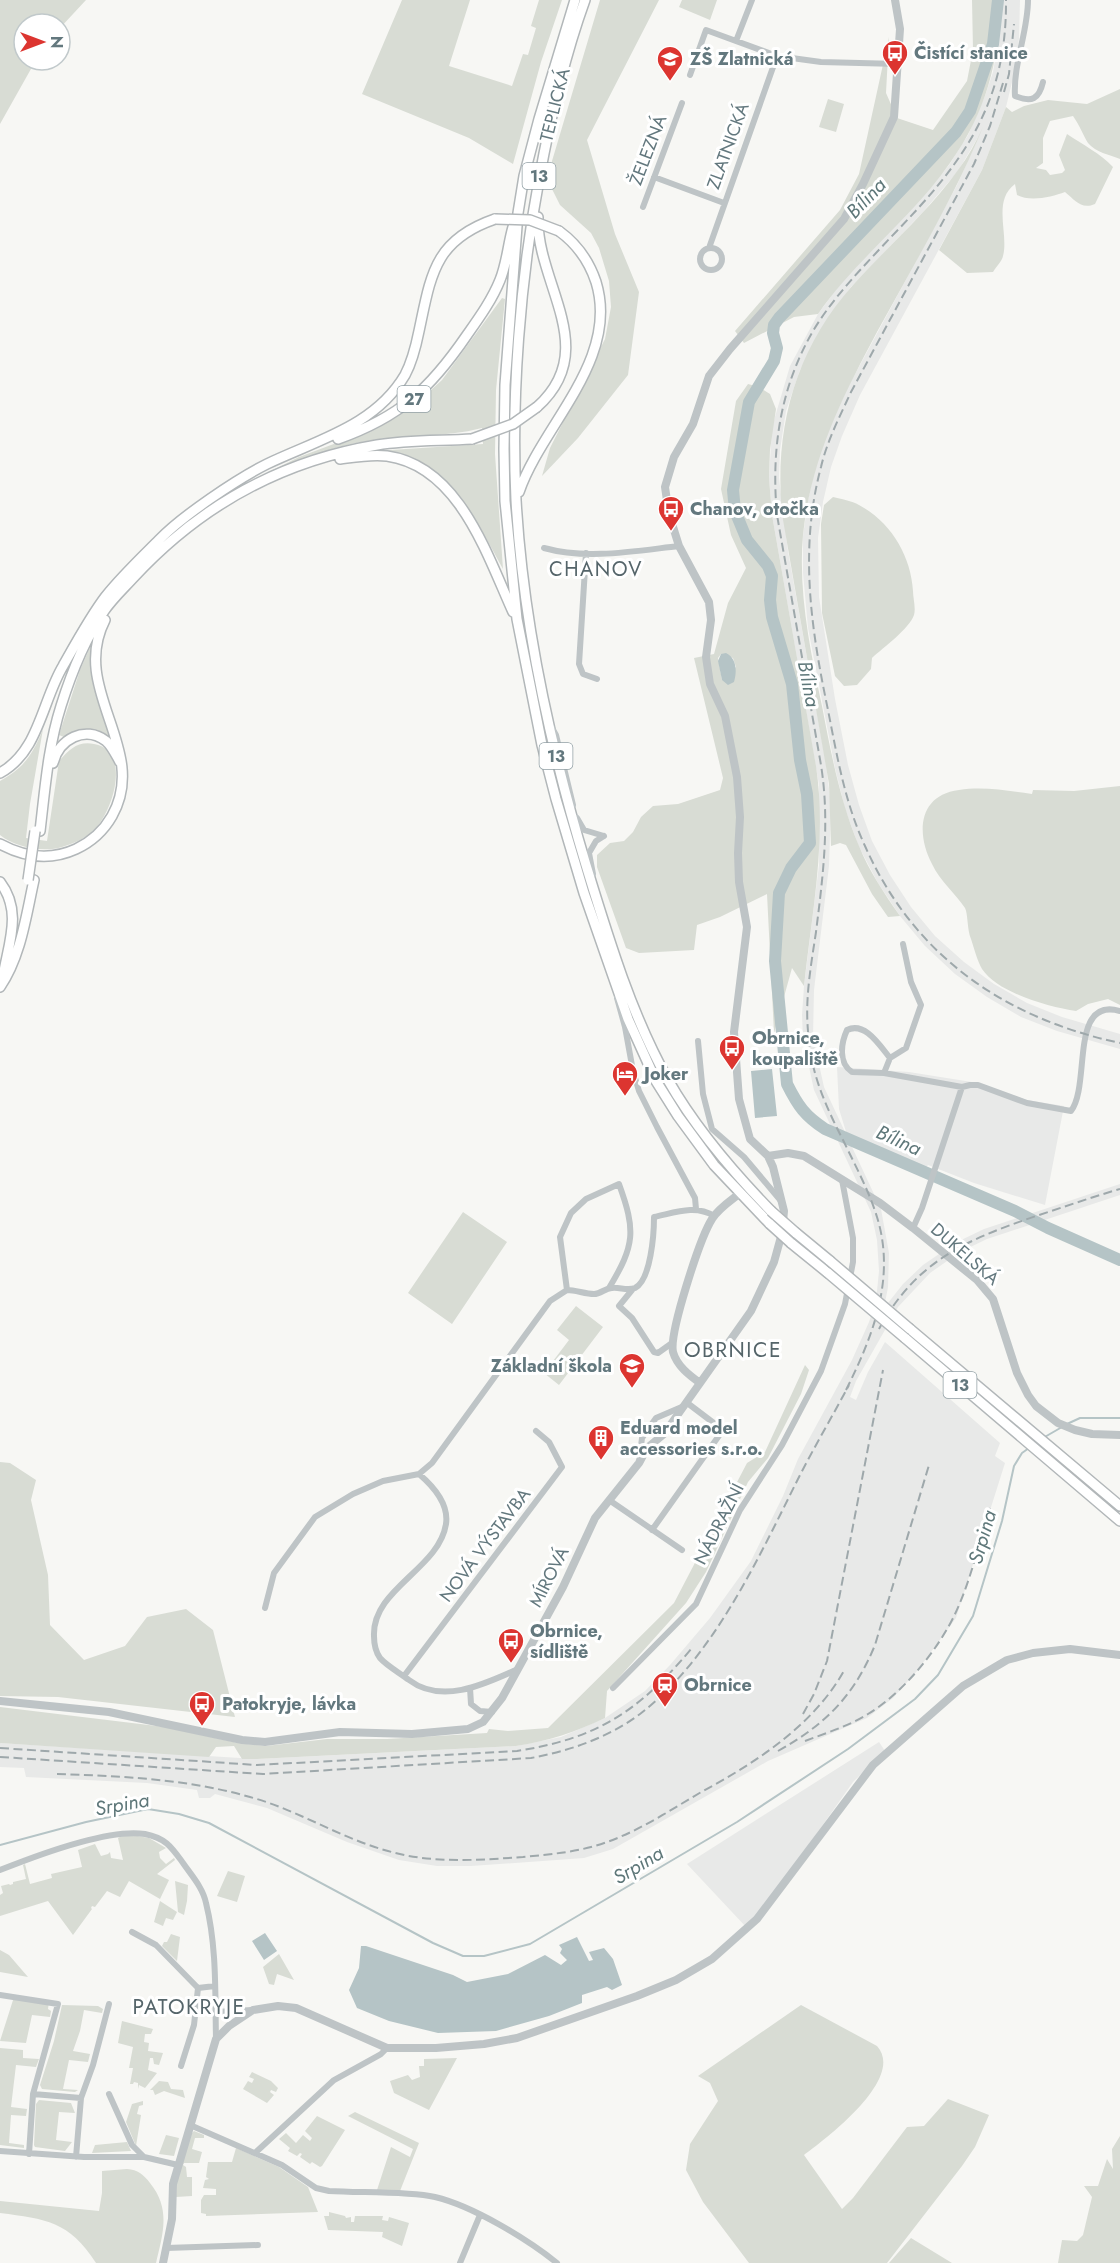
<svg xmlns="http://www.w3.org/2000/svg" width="1120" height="2263" viewBox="0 0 1120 2263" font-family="Jost,sans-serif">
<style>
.built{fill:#e8e9e8}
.green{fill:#d8dcd4;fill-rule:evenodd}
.water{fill:#b5c4c6}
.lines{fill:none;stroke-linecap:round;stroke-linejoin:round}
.stream{stroke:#b5c4c6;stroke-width:2}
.river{stroke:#b5c4c6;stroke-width:12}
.trunk-casing{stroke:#b2b7b9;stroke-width:12}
.minor{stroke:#bec4c6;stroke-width:6}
.tertiary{stroke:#bec4c6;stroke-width:8}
.trunk{stroke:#fff;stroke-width:9}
.rail{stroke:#9ea8ab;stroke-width:2;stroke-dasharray:9 4.5;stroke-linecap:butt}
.trunk-bridge-casing{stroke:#b2b7b9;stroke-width:12;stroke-linecap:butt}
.trunk-bridge{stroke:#fff;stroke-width:9}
.labels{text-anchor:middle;stroke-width:6;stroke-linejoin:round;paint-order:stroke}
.shield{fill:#fff;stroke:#92a0a5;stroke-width:1.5}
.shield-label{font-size:16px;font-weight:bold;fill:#63787e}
.poi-label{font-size:18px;font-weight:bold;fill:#63787e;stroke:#fff;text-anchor:start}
.street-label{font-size:18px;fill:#63787e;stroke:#fff}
.water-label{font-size:20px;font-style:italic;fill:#5e7779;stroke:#fff}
.neighbourhood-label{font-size:20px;letter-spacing:1.5px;fill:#55656a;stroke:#fff}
.quarter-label{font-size:21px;letter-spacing:1.5px;fill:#55656a;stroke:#fff}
</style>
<rect width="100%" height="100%" fill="#f7f7f4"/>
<path class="built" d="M1001,0H1020L1019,39L1014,74L1006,107L982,170L860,395L842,436L831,467L823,502L818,538L819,597L835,699L848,765L859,805L872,841L890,875L911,907L935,936L964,962L994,984L1027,1003L1062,1017L1120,1034V1049L1057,1031L1021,1017L987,997L955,974L925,946L900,916L878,883L859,847L845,809L835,768L808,628L803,573V536L808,500L816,463L829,429L847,389L957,185L980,134L958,171L923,212L851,287L818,334L800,370L786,411L780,450L779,478L788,551L826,764L831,806L829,866L814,990L813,1037L824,1087L881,1209L889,1253L888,1287L884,1308L903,1284L923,1265L955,1243L984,1229L1120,1184V1195L987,1239L960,1252L930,1273L898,1307L856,1381L850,1397L856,1400L868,1372L885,1342L1000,1443L995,1456L1005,1463L956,1618L917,1671L893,1698L867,1718L768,1761L613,1849L584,1858L471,1866H437L399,1860L347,1842L267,1808L215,1794L210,1798H199L197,1790L147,1783L26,1777L24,1768L0,1767V1743L257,1759L516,1746L561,1737L605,1718L645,1691L670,1665L710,1618L751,1561L783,1496L798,1459L852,1360L869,1322L876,1301L879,1271L877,1240L871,1212L814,1090L803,1039L802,1015L804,986L819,865V785L772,515L769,478L772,427L790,366L818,314L843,280L932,186L949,165L968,135L985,96L993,72L999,37Z
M837,1067L909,1072L978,1083L1027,1100L1064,1106L1045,1205L974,1183L928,1165L924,1170L847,1135L839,1109Z
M879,1742L885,1751L853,1782L772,1897L746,1927L687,1864Z"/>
<path class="green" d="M0,0H86L60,28V24H24V60H36L0,124Z
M402,0H470L449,66L512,86L523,54L528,55L536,28L531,26L539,0H562L541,62L513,164L469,138L362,94Z
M600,0H659L587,140L615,234L639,292L628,375L578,438L542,476L550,448L605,339L611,307L609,281L599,248L591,233L560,205L550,185L552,161Z
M682,0H717L710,20L679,7Z
M972,0H1001C999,61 986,113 950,163C912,218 856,259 818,314L794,317L744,343L735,331L840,210L859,174L889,37L886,93L897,118L933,130L967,81L973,50Z
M1120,89V159C1110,155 1095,152 1088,143C1083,135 1080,126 1073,116L1050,121L1043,138V163L1036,168L1046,170L1050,175L1062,173L1065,170L1059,155L1067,134C1083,145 1100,153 1113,167L1095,204C1081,210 1075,200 1065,192C1052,197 1030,202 1017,195L1015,184C992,201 1009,234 1003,256C1002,261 996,267 993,272L967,273L939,250L982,170L1006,107L1012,112L1024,106L1048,100L1087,104Z
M828,99L844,104L836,132L819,127Z
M983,127C954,198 914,264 877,332C842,398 811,458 803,535C798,591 810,650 822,706C831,753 840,801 859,846C869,871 884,893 900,916L888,917L872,894L846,845L840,843L831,846L829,784L782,514C774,428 795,350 853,285C887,247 928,212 958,170C968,157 976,142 983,127Z
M502,298L505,299L496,390L495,454L503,569C473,514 445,456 375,451L483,444L482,428C444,438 405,434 367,441C321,448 278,469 237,488L299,457L355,436L395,418L418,402L442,380Z
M748,384L759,387L770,394L776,409L770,450L769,478L772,515L816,766C827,840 812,912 804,986L792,968L774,1033L767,894L720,917L697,925L694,950L639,953L626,948L597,867V855L610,843L624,841L633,832L641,817L653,806L678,804L720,790L723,778L694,658L714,654L728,603L746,568L731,535L721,489L736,401ZM721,654L733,658L736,667L722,680L718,658Z
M833,497C841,499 852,501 859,505C891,522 911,556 913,591C913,598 916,608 914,615C909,629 884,647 872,658L871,669L857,685L844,686L835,676L822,613L821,524L824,505Z
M91,645C86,680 102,711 113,744L72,734L64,737L59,735L80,670Z
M43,729L30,804L26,838L47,841L59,761C70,749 78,741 94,744C132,750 113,812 94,830C85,839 74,843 62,847C44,853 15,847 0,835V781C24,768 33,754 43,729Z
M1120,786V1005L1108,999L1088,1004L1076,1011C1049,1007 998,993 982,969C977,960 974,948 971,939C967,930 968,913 965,908C955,893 940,881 932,864C916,834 918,795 959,790C984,786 1008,791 1032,794L1033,790L1074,791Z
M463,1212L507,1242L452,1324L408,1293Z
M576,1306L603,1327L559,1385L544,1373L569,1340L557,1330Z
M805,1365L809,1370L801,1394L768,1458L748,1482L706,1572L686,1603L607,1691L605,1718C576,1732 548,1741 516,1746L257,1759H242L234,1746L216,1747L209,1757L0,1743V1707L165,1727L238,1743L266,1746L327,1739H387L487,1733L489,1729L508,1731L548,1728L674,1603L747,1463L765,1452Z
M0,1462L10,1463L36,1480L31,1500L48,1575L50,1625L84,1660L125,1646L147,1617L186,1609L213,1630L235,1717L58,1697L0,1696Z
M126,1834L149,1838L166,1848L159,1852L160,1858L166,1864L174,1858L175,1860L157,1874L169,1880L160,1899L129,1881L120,1897L107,1891L95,1907L92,1906L91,1908L92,1909L73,1935L48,1901L0,1916V1895L3,1893L1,1886L9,1884L10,1885L13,1884V1882L26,1879L23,1865L25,1864L30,1884L52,1878L51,1874L82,1867L78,1850L95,1844L101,1856L108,1854L110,1852L111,1858L123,1860L118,1838Z
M228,1871L245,1876L237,1902L217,1896Z
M175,1881L188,1885L187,1901L184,1915L178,1912Z
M160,1901L177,1912L173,1920L166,1918L163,1926L154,1922Z
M171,1934L180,1937L177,1961L162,1946L164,1942H167Z
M0,1950L9,1955L28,1977L0,1972Z
M279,1954L294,1980L277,1974L274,1985L269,1984L263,1967Z
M14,1997L49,2002L48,2009L51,2011L50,2017L32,2015L26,2043L0,2041Z
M62,2005L98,2006L103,2009L102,2013L84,2010L80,2031L73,2051L90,2054L88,2062L69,2060L63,2089L78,2090L75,2092L42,2089L40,2085L54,2041Z
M801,2005L877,2046C906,2078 827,2138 804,2155L842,2209L853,2198L907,2127L924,2126L948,2099L989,2115L975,2147L962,2166L887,2263H749L703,2202L686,2170L690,2144L718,2101L710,2083L698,2076Z
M122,2021L153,2029L151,2034H145L144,2042L149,2043L148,2051L163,2053L159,2065L154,2064L153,2058H150L148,2070L157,2073L145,2088L139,2085L138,2089V2083L134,2082L133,2084H130L133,2068H129L133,2047L118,2043Z
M0,2048L23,2050V2058L39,2059L36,2067L16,2065L11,2107L27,2109L26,2116L11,2115L9,2143L24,2145V2148L0,2145Z
M457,2058L429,2110L394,2093L390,2081L408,2075L412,2080L420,2077L419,2066H424V2059Z
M252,2072L271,2081L278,2088L276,2092L271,2090L270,2092L274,2095L267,2103L243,2089L248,2081L252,2083L254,2079L249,2077Z
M159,2081L168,2082L171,2089L183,2090L185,2098L164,2091L155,2095L153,2090H150Z
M39,2100L71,2103L75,2113L59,2112L56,2140L72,2142L65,2151L35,2147L34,2145L36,2104Z
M143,2101V2105L139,2106L137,2114L141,2115L136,2146L126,2122L132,2104Z
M355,2112L419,2143L400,2191L377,2190L391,2147L410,2157L413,2149L348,2116Z
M317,2116L345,2130L322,2166L320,2167L312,2162L310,2164L300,2157L302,2154L300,2153L297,2156L288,2151L290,2148L279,2139L286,2133L296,2143L303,2135L310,2141L312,2138L305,2131Z
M194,2131L204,2135V2138H195L192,2149L202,2152L199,2163H184L183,2165L186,2167L187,2177H192V2196L176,2197L177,2177L190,2135Z
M166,2135L179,2138L174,2156L159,2154Z
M1120,2136V2263H1058L1062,2240L1077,2241L1083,2235L1092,2197L1084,2186H1098L1107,2159L1113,2169L1112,2149Z
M127,2142L131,2151L92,2153L95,2145Z
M236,2148L279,2167L308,2187L318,2212L206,2216V2214L201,2213V2200L204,2195H216V2189L203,2188L205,2180L209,2179L206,2177L208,2162H232Z
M127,2169C138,2170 143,2174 150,2183C171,2209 163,2233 156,2263H96C69,2221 46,2219 0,2213V2201L99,2211L102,2193V2171Z
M329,2212L345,2216L346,2218L351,2217V2222H354L355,2216H383L382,2220L388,2221L389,2217L409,2223L402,2246L382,2237L383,2232L328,2230L324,2216H329Z
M911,2238L952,2263H889Z"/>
<path class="water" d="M726,653C737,658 737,672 734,682L728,685L722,680L718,661L721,654Z
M772,1069L777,1116L755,1118L751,1071Z
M265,1933L277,1951L264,1960L252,1941Z
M577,1937L589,1961L593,1960L589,1952L604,1948L613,1959L622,1985L612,1990L607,1987L582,1995V2003L549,2016L496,2031L438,2033L389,2021L357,2008L349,1990L359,1968L361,1946H366L453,1975L467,1982L508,1974L545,1955L561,1965L567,1960L560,1953L562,1949L559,1945Z"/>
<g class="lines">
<path class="stream" d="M1067,1424L1080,1418H1120
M1043,1438L1062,1427
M0,1845L86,1822L148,1809L179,1814L209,1823L433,1943L463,1956H484L530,1944L737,1822L848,1749L915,1699L938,1675L973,1616L1002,1521L1014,1466L1022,1453L1029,1448"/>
<path class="river" d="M998,0L993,44L970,111L956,132L779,318L774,325L773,333L777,348L774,361L749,402L733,490L735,511L747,540L768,566L772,576L770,600L772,617L792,684L800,760L807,794L810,843L791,868L779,893L775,961L787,1084C798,1106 805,1116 825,1129L1015,1211L1048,1228L1120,1260"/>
<g class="trunk-casing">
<path id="trunk" d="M575,0L539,119L524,176L518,213L505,385L504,449L505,501L517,619L542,745L556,799L584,893L628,1019L656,1081L678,1116L714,1165L770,1224
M585,0C564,58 550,119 539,180C520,281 511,397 516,500C523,624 550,746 586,865C608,937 631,1014 668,1080C696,1129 732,1171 771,1211
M537,407C602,349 536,284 538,217
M338,439C400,417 430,389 467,335C479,318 492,300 500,280C507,263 508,244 513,227
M340,459C355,457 371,454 387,456C459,466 487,555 513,612
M519,492C542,425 620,360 596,282C589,261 577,244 559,231
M53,763C59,739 85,725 106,741C112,746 116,755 120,762
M0,773C39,752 42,701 63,666C76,643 90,617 106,596C122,576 141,558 159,540C182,516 237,479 267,464C317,440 375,426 405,375C412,362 416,346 419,331C431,275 434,240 495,219
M40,831C45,789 48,747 61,706C71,674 85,639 104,611C112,599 124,588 134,577C199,507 281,461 377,445C408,440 440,441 472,439
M0,844C24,857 50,861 76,849C91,842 104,830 112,816C150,749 69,690 105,620
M0,882C23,912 8,944 3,977
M0,987C21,956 26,916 34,880
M796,1233L830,1261
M791,1243L828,1273
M910,1329L1120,1506
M905,1338L1120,1521"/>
</g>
<path class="minor" d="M1028,0C1028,32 1013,64 1015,96C1032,103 1039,99 1043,82
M736,41L752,0
M690,75L706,30L777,56
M654,177L724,203
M643,207L682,103
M700 259a11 11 0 1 1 22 0a11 11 0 1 1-22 0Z
M709,248L777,56L821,62L898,64
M544,548C587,560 635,551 679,546
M586,553L579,664L583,674L597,679
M552,728L556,735L573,805
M577,818L584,830L604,836
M593,874L589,853L596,841L604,836
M903,944L911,982L921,1005L906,1048L890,1058C880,1046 865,1021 847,1030C841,1043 838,1063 852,1072L884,1073L962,1087L970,1085H978L1027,1103L1071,1111C1091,1085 1069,996 1120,1011
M617,998L625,1027L633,1071L639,1091L657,1127L688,1185L695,1198L696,1209
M698,1041L703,1094L712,1129L744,1157L781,1201
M884,1073L890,1058
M913,1228L922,1208L962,1087
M567,1290L560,1237L571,1213L586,1199L619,1184C636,1231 635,1245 609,1288
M632,1290L619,1306L632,1318L654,1352L658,1353L672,1343
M639,1463L642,1438L656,1418L684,1406
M419,1474L432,1463L550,1301L567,1290C576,1290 585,1294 594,1294C601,1294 605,1288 612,1288C619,1287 628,1291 635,1288C651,1280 654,1233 654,1217C674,1213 695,1204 714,1216
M609,1500L682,1550
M652,1530L723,1430L686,1402
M265,1608L274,1573L315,1517L353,1494L383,1481L419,1474C433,1486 449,1504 446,1524C439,1569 372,1589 374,1636C374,1644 375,1651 380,1658C387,1666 400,1673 409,1680C442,1705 485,1684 518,1669
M404,1676L562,1467L549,1442L536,1431
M470,1688L471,1704L480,1711L492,1712
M613,1688L696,1604L740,1510L782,1445L821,1371L845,1304L853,1262V1238L842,1180
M0,1870C35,1856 109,1828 145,1834C166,1838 172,1848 183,1863C192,1876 203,1888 206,1903C217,1947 215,1994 216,2039
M132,1932L156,1945L198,1988L215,1986
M0,1995L58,2004L33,2094L29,2154
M216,2012L252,2010
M181,2066L194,2025L198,1988
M33,2094L81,2098
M109,2094L132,2145L144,2157
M190,2125L282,2165L316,2188L329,2191C360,2193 406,2191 435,2197C473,2206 527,2239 557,2263
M0,2151L84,2157H144L178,2165
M255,2153L334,2080L381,2054L387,2048
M76,2157L81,2098L93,2065L109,2004
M166,2248L258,2245
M460,2263L480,2215"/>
<path class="tertiary" d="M768,1156L788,1153L804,1156L880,1203L913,1228L977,1280L993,1299L1017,1373L1028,1395L1036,1406L1058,1423L1075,1430L1092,1434L1120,1435
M700,1383C689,1375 677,1366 673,1352C669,1333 700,1238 712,1219C718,1209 730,1201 739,1194
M0,1701L109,1712L242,1740L265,1742L340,1732L412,1734L468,1729L483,1722L502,1698L563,1587L595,1518L639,1463L647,1448L664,1434L751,1311L774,1262L782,1233L784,1211L773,1167L768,1156L750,1139L739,1099L734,1032L747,927L739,882L738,853L740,817L737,777L725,716L710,684L706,657L711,620L709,602L679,546L669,514L665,487L674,457L693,424L709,376L730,349L844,219L863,184L894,117L900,29L895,0
M163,2263L172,2219L173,2184L216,2039L229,2026L253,2010L278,2006L296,2008L387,2048H436L484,2044L517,2038L637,1996L676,1980L712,1959L757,1919L873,1765L963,1686L1007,1660L1033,1653L1070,1649L1120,1655"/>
<use href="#trunk" class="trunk"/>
<path class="rail" d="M1003,83L990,126L974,164L851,392C840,416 827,441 821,467C799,549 811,629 828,710C837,756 845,803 865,846C914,956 1004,1018 1120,1043
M1004,92L1009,74L1014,24
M879,1329C916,1261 966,1240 1036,1216C1064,1207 1092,1197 1120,1189
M846,1390C873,1336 896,1278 877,1217C869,1191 856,1167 844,1142C826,1107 810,1072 808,1031C805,998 811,965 816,932C823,876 830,822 821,765L777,515C771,450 780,388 813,331C834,296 863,267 891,237C961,165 1007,106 1006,0
M803,1714L814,1694L827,1661L883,1370
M805,1741C826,1733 849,1726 868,1714C903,1693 938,1650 955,1614C971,1580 979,1543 990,1508
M0,1748L257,1765L517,1751C599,1738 639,1711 692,1648
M778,1751C826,1724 854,1696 875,1645L929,1465
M0,1757L263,1774L531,1758C569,1751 608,1738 640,1714C712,1659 757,1561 797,1481C813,1449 832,1417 849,1385
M57,1774C121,1776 187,1779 250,1797C298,1810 340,1838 388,1851C432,1864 479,1860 523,1857C552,1854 580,1852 607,1842C641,1830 672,1809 703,1791C757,1762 815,1724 845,1669"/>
<g class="trunk-bridge-casing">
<path id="trunk-bridge" d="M495,219L530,220L559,231
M472,439L513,424L537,407
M28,880L35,831
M771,1211L796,1233
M770,1224L791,1243
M830,1261L910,1329
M828,1273L905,1338"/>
</g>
<use href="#trunk-bridge" class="trunk-bridge"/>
</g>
<defs>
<g id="bus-pin" transform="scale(1.35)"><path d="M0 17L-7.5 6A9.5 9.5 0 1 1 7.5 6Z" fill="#dc3530" stroke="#fff"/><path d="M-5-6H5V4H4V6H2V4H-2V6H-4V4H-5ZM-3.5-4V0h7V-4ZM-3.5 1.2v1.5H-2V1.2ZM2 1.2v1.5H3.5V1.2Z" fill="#fff"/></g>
<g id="school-pin" transform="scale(1.35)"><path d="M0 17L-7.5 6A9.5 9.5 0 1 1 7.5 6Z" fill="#dc3530" stroke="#fff"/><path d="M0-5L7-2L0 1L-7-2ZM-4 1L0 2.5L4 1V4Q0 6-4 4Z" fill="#fff"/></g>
<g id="hotel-pin" transform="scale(1.35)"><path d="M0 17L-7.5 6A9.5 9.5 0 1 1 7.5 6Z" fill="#dc3530" stroke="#fff"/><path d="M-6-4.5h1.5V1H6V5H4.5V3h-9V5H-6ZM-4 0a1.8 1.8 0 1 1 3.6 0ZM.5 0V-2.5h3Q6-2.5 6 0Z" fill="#fff"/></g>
<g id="building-pin" transform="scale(1.35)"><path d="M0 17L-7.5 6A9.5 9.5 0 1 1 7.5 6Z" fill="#dc3530" stroke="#fff"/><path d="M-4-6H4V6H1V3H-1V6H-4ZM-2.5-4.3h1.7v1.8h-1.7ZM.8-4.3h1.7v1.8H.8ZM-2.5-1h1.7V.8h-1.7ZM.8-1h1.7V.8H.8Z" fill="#fff"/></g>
<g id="station-pin" transform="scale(1.35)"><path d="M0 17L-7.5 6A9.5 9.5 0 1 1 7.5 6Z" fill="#dc3530" stroke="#fff"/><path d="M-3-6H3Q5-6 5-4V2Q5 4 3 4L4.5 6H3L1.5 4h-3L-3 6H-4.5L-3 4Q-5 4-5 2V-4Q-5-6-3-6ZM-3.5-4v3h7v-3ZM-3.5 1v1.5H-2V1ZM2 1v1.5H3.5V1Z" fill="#fff"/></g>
</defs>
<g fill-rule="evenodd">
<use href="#bus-pin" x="895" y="53"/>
<use href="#school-pin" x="670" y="59"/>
<use href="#bus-pin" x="671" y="509"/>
<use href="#bus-pin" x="732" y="1048"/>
<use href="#hotel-pin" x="625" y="1074"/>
<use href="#school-pin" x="632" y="1366"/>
<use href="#building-pin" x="601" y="1438"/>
<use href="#bus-pin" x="511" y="1641"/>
<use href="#station-pin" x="665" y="1685"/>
<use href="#bus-pin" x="202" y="1704"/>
</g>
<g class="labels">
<g class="shield">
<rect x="522.5" y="163" width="33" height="26" rx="4.5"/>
<rect x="397.5" y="386" width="33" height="26" rx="4.5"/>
<rect x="539.5" y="743" width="33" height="26" rx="4.5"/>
<rect x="943.5" y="1372" width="33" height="26" rx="4.5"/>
</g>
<g class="shield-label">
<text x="539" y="182">13</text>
<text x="414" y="405">27</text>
<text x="556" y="762">13</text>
<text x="960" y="1391">13</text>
</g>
<g class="poi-label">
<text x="914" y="59">Čistící stanice</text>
<text x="690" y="65">ZŠ Zlatnická</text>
<text x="690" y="515">Chanov, otočka</text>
<text x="752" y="1044">Obrnice,<tspan x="752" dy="21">koupaliště</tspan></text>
<text x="644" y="1080">Joker</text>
<text x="612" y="1372" text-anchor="end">Základní škola</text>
<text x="620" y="1434">Eduard model<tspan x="620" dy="21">accessories s.r.o.</tspan></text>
<text x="530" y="1637">Obrnice,<tspan x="530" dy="21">sídliště</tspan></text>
<text x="684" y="1691">Obrnice</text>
<text x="222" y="1710">Patokryje, lávka</text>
</g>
<g class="street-label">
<text transform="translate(555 105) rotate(-76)" y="6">TEPLICKÁ</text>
<text transform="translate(728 146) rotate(-70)" y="6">ZLATNICKÁ</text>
<text transform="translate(648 150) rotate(-69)" y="6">ŽELEZNÁ</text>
<text transform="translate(965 1254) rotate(41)" y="6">DUKELSKÁ</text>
<text transform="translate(719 1524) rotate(-63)" y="6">NÁDRAŽNÍ</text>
<text transform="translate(485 1545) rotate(-53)" y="6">NOVÁ VÝSTAVBA</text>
<text transform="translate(549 1577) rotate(-63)" y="6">MÍROVÁ</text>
</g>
<g class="water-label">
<text transform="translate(866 198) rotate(-46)" y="7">Bílina</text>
<text transform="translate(809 684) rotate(79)" y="7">Bílina</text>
<text transform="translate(899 1140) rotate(24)" y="7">Bílina</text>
<text transform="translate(982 1537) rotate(-74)" y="7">Srpina</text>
<text transform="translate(122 1804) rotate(-10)" y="7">Srpina</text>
<text transform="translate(638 1865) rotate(-31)" y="7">Srpina</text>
</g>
<g class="neighbourhood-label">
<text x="596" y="576">CHANOV</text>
</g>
<g class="quarter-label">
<text x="733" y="1357">OBRNICE</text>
<text x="189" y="2014">PATOKRYJE</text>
</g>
</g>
<g transform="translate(42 42) rotate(90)"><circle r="28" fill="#ffffff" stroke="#c1c9cb" stroke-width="1.5"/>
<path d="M0-4.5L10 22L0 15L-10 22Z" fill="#dc3530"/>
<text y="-9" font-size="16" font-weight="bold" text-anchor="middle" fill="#63787e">N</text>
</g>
</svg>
